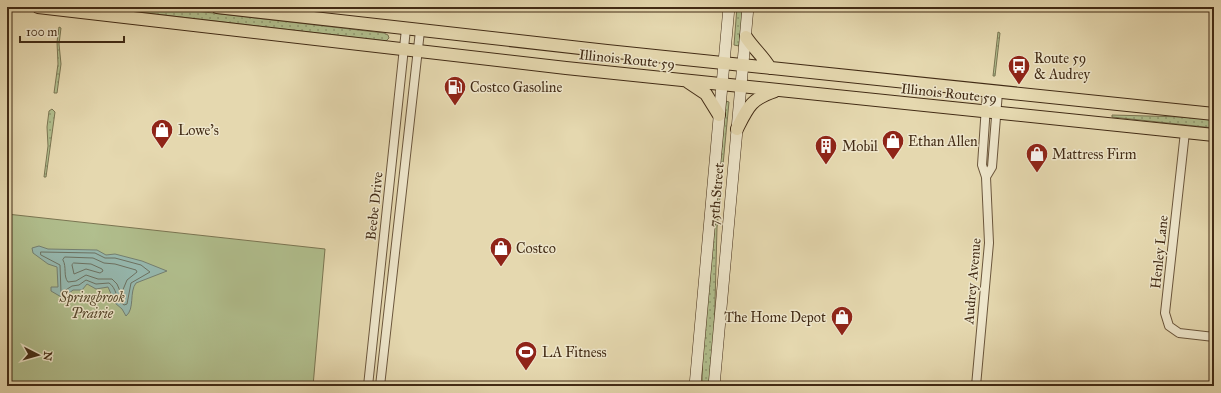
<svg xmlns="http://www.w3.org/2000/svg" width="1221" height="393" viewBox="0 0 1221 393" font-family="'IM FELL Great Primer',serif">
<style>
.grass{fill:url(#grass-dots);stroke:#7a7552}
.park{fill:#b1bf8e;stroke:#7a7552}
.water{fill:#96b9b0;stroke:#748072}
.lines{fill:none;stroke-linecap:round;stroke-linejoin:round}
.shore{stroke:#6c7262;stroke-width:1}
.street-casing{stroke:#6b563c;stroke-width:10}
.secondary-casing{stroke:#422b15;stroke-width:12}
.primary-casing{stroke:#422b15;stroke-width:14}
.street{stroke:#eee6cb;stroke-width:8}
.secondary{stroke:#eee6cb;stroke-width:11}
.primary{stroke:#e5d8af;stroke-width:12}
.labels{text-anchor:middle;stroke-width:3;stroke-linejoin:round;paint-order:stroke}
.poi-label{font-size:14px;fill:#422b15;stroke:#eee6cb;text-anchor:start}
.street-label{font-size:14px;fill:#422b15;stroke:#eee6cb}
.park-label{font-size:14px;font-style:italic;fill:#58492d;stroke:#eee6cb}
</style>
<defs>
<pattern id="grass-dots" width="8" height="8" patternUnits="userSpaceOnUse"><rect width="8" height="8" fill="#b1bf8e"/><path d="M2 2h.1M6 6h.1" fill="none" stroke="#929b73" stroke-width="1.8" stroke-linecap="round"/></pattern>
</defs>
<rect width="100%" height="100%" fill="#e5d8af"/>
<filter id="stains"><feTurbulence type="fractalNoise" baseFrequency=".005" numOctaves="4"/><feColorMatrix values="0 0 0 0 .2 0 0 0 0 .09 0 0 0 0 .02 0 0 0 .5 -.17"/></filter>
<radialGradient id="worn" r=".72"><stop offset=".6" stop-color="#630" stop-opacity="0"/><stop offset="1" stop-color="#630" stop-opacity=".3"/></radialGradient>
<path class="grass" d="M95,7L187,10L384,33L388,35L389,38L386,41Z
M737,7H744L739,46L734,45Z
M59,27L61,28L59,44L61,64L57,93H54L58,64L57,42Z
M998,32L1000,33L995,76H993Z
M726,101L729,102L717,228L714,341L710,386H702L703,344Z
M52,109L55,112L46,177H44L48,146L47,127L49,111Z
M1112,115L1183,117L1214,120V128L1112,117Z"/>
<path class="park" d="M7,214L325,249L313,386H7Z"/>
<path class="water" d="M39,246L48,249L97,250L106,255L115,254L142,261L167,271L136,283C129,292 135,309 126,316L122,309L115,303L108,287L96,289L87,284L82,290H73L63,298L51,291V287H58L57,267L48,264L33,253L32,248Z
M1118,383L1152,386H1113Z"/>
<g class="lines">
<path class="shore" d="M41,252L95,253L105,258H115L141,265L150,272L131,283L127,304L124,305C115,299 117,288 109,283L96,284L86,280L79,285L72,286L61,293L60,265L41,255Z
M65,257L93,258L104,263L115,264L136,270L137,272L127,280L122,292L120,291L117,284L112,279H98L86,275L76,281L68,282C63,276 67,267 63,260Z
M74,263L91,264L102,269L103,271L100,273L86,269L74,274L72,265Z"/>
<g class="street-casing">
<path id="street" d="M1185,132L1165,313L1169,326L1179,333L1214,337
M986,177L992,167L998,92
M368,386L406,29
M380,386L420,31
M976,386L989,243L986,177L982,165L987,91"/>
</g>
<g class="secondary-casing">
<path id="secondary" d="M695,386L729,7
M714,386L748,7"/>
</g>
<g class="primary-casing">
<path id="primary" d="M38,7L566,68L1214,135
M217,7L607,51L1214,114
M746,37C753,48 764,57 770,68
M688,82L706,94L719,115
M737,129C748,107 751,99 775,91"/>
</g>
<use href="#street" class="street"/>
<use href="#secondary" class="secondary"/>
<use href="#primary" class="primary"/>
</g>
<defs>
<g id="bus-pin" transform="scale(1.15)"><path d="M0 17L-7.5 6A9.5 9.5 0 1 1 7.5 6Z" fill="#8f2418" stroke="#eee6cb"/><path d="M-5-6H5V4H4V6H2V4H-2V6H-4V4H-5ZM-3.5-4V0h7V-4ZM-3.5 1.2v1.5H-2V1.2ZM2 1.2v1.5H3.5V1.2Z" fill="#fff"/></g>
<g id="fuel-pin" transform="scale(1.15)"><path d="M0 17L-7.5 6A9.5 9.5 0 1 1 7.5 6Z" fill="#8f2418" stroke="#eee6cb"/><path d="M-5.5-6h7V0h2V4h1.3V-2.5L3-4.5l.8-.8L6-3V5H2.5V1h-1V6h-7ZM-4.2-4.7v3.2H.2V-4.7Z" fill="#fff"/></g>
<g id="shop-pin" transform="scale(1.15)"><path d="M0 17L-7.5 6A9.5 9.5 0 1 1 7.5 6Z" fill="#8f2418" stroke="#eee6cb"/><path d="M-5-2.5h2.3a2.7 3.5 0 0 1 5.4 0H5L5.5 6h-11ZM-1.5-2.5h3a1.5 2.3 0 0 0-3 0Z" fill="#fff"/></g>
<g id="building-pin" transform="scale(1.15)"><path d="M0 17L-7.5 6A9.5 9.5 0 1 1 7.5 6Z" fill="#8f2418" stroke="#eee6cb"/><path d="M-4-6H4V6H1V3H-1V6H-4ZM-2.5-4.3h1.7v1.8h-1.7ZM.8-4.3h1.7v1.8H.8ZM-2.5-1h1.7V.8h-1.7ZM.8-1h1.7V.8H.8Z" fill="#fff"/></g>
<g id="stadium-pin" transform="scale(1.15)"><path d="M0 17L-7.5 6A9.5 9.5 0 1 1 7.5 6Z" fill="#8f2418" stroke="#eee6cb"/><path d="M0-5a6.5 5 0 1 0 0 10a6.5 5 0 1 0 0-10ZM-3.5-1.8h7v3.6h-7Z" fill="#fff"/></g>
</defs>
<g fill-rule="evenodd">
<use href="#bus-pin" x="1019" y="66"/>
<use href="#fuel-pin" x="455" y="87"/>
<use href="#shop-pin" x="162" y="130"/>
<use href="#shop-pin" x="893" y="141"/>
<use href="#building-pin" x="826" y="146"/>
<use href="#shop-pin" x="1037" y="154"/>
<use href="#shop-pin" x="501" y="248"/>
<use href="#shop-pin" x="842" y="317"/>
<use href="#stadium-pin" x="526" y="352"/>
</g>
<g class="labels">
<g class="poi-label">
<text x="1034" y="63">Route 59<tspan x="1034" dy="16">&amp; Audrey</tspan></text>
<text x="470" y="92">Costco Gasoline</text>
<text x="178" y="135">Lowe's</text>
<text x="908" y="146">Ethan Allen</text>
<text x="842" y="151">Mobil</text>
<text x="1052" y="159">Mattress Firm</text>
<text x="516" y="253">Costco</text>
<text x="826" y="322" text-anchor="end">The Home Depot</text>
<text x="542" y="357">LA Fitness</text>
</g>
<g class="street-label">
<text transform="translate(627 59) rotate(6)" y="5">Illinois Route 59</text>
<text transform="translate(949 93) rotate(6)" y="5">Illinois Route 59</text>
<text transform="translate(716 195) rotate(-85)" y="5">75th Street</text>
<text transform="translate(374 206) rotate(-84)" y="5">Beebe Drive</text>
<text transform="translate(1159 252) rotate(-84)" y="5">Henley Lane</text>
<text transform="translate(972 281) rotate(-85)" y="5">Audrey Avenue</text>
</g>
<g class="park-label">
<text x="92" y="302">Springbrook<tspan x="92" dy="16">Prairie</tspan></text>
</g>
</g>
<rect width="1221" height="393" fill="none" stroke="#e5d8af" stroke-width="24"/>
<rect x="8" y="8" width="1205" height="377" fill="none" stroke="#422b15" stroke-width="2"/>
<rect x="12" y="12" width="1197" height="369" fill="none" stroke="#422b15"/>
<g transform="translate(38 355) rotate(96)" stroke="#eee6cb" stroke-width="3" paint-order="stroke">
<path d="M0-3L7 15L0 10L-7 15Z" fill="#422b15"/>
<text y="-6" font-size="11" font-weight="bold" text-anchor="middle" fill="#422b15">N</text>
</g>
<path d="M20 36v6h104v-6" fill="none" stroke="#422b15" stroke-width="2"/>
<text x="26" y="36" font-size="12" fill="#422b15" stroke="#eee6cb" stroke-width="3" paint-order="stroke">100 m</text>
<rect width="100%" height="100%" filter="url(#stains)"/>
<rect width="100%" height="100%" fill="url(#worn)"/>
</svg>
